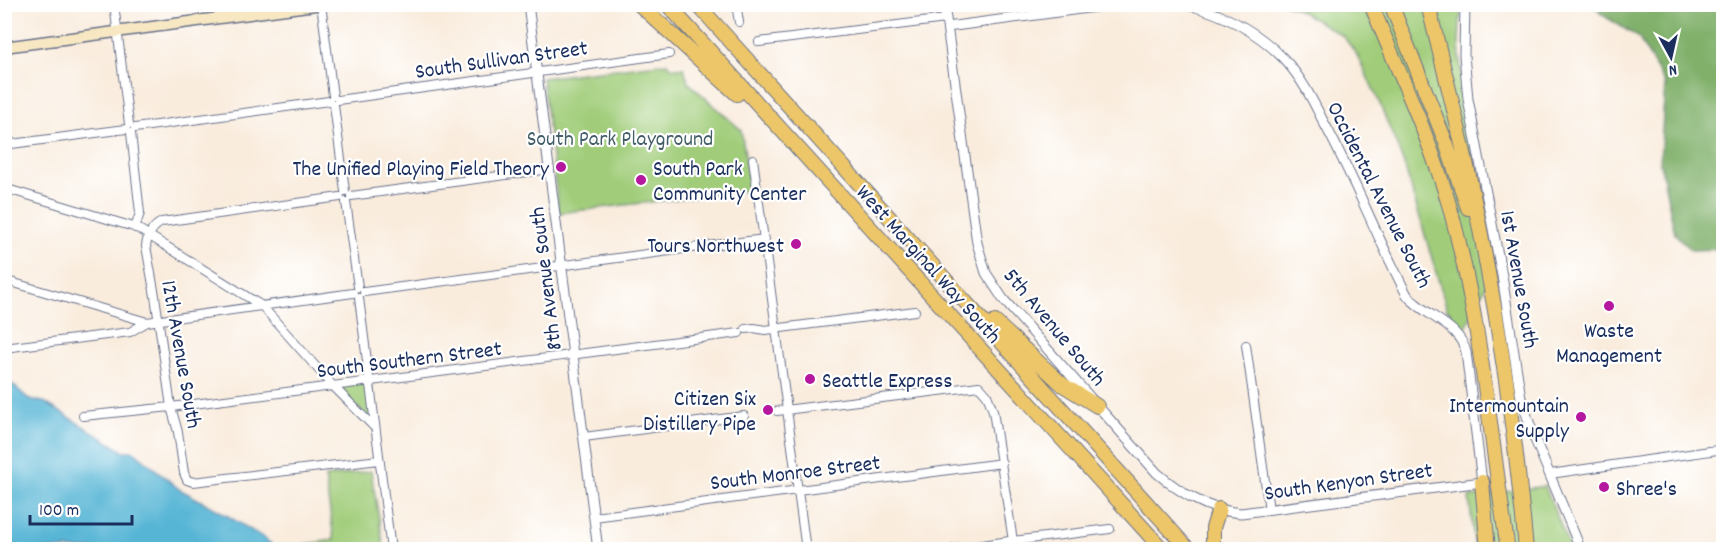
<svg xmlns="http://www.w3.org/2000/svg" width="1728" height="554" viewBox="0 0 1728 554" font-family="Dekko,sans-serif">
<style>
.green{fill:#a1cd7a;stroke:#5e7e6c;stroke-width:1.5}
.forest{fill:#80b06a;stroke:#4e7064;stroke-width:1.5}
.water{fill:#56b5d5;stroke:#38729a;stroke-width:1.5}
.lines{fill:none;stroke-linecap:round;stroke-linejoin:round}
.minor-casing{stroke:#69718a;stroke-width:10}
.tertiary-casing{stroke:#69718a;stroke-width:11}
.secondary-casing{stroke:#69718a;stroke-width:13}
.motorway-casing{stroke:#69718a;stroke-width:16}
.minor{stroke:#fff;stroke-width:8}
.tertiary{stroke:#fff;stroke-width:9}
.secondary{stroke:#f7e8c3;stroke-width:10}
.motorway{stroke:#ecc669;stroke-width:14}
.poi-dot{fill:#b5179e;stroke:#fff;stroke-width:2}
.labels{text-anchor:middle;stroke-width:4.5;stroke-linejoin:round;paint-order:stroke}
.street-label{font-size:22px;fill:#1b2f5e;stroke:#fff}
.park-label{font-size:22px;fill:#435e66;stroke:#fff}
.poi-label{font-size:22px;fill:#1b2f5e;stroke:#fff;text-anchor:end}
</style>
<rect width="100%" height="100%" fill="#fff"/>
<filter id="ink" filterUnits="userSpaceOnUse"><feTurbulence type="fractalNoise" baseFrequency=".0167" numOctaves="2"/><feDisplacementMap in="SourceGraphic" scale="12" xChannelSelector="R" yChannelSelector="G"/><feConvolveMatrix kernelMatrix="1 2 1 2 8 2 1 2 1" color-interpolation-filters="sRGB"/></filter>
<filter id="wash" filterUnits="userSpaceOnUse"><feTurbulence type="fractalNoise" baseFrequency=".008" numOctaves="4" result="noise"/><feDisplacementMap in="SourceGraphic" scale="24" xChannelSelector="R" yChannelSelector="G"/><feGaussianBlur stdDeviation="1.35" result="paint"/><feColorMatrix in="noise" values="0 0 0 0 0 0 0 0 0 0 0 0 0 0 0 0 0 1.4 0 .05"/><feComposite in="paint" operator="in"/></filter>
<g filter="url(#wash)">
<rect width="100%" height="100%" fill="#f9ecdd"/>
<path class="green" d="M1286,5H1461L1459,44L1463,97L1495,267L1465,329L1447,309L1403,161L1377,97L1356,53L1343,36L1294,7Z
M667,63L673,68H684L689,83L741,130L750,187L749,190L559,213L542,78Z
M370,381L374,422L333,386Z
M371,471L384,549H300L301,545L334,540L325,477Z
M1545,486L1570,549H1475L1469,497Z"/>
<path class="forest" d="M1595,5H1723V254L1721,249L1691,250L1675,234L1660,162L1665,84L1638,37L1601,14Z"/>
<path class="water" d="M4,377L30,400L44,402L123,451H134L179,489L218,510L264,538L277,549H17L5,540Z"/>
</g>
<g filter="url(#ink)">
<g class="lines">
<g class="minor-casing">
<path id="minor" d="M114,4L129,124
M321,4L333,96
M736,4L739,22
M759,42L946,19
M338,100L669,54
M334,105L345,191
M135,128L329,101
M131,133L140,213L135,228
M4,145L126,129
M753,159L806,550
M4,188L137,228L262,306L333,386L375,428
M351,196L550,169
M340,197L162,222C153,226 147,236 146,246L155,296L171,407L178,432L184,473L187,480L193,482L379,460
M346,202L358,287
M740,242L765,239
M4,280L147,322L353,293
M364,292L729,243
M359,298L391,550
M746,329L754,328L765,330L915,311
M1246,345L1269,510
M4,348L130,332L147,322
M777,411L979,386L987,395L993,411L1013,541L1110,529
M83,416L171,407L739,333
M584,437L744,416
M1550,474L1724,449
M594,517L1002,463"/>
</g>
<g class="tertiary-casing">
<path id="tertiary" d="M528,4L598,550
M944,4L977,243L986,273L1003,299L1157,473C1182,494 1208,510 1241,513L1482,482L1466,352C1459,324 1424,316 1407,295C1377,238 1354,177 1323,121C1312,99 1301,77 1284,59C1256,30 1223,13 1184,4
M1465,4L1464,55L1468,99L1502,276L1521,398L1534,437L1581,550
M947,27L1117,4
M952,550L1013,541L1014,550"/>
</g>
<g class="secondary-casing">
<path id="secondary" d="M4,47L323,4"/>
</g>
<g class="motorway-casing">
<path id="motorway" d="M639,4L737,94
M667,4L1163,550
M697,4L1189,550
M1371,4C1398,71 1430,138 1450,208C1481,320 1490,436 1508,550
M1391,4L1446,143L1468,208
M1428,4C1442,63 1458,122 1470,181C1496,302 1515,426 1526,550
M995,322L1063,385L1097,406
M1482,482L1488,550
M1213,550V528L1219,509"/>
</g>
<use href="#minor" class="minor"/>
<use href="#tertiary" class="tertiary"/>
<use href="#secondary" class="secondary"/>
<use href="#motorway" class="motorway"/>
</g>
</g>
<g class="poi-dot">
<circle cx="561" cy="167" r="6"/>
<circle cx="641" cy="180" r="6"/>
<circle cx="796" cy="244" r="6"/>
<circle cx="1609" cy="306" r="6"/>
<circle cx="810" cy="379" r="6"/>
<circle cx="768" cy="410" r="6"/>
<circle cx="1581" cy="417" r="6"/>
<circle cx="1604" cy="487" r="6"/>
</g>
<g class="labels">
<g class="street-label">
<text transform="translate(501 58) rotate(-8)" y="8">South Sullivan Street</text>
<text transform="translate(1381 194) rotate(63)" y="8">Occidental Avenue South</text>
<text transform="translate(930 263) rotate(48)" y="8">West Marginal Way South</text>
<text transform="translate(544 279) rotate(-97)" y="8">8th Avenue South</text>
<text transform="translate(1521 279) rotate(80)" y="8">1st Avenue South</text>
<text transform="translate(1056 326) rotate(50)" y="8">5th Avenue South</text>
<text transform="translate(183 354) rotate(80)" y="8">12th Avenue South</text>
<text transform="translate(409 358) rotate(-7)" y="8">South Southern Street</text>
<text transform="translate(795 471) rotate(-7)" y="8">South Monroe Street</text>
<text transform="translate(1348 480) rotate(-8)" y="8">South Kenyon Street</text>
</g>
<g class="park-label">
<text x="620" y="145">South Park Playground</text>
</g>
<g class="poi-label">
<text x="549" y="175">The Unified Playing Field Theory</text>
<text x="653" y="175" text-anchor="start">South Park<tspan x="653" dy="25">Community Center</tspan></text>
<text x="784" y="252">Tours Northwest</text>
<text x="1609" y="337" text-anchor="middle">Waste<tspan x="1609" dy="25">Management</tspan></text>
<text x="822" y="387" text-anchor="start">Seattle Express</text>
<text x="756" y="405">Citizen Six<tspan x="756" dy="25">Distillery Pipe</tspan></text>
<text x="1569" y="412">Intermountain<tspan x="1569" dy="25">Supply</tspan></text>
<text x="1616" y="495" text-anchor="start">Shree's</text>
</g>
</g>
<rect width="1728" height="554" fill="none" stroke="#fff" stroke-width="24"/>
<g transform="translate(1671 57) rotate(172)" stroke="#ffffff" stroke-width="4.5" paint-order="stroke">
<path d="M0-4.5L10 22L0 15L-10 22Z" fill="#1b2f5e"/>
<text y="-9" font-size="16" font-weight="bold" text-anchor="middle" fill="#1b2f5e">N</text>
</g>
<path d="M30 515v9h102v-9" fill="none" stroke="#1b2f5e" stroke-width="3"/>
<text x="39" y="515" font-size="18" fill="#1b2f5e" stroke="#ffffff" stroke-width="4.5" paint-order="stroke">100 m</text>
</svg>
